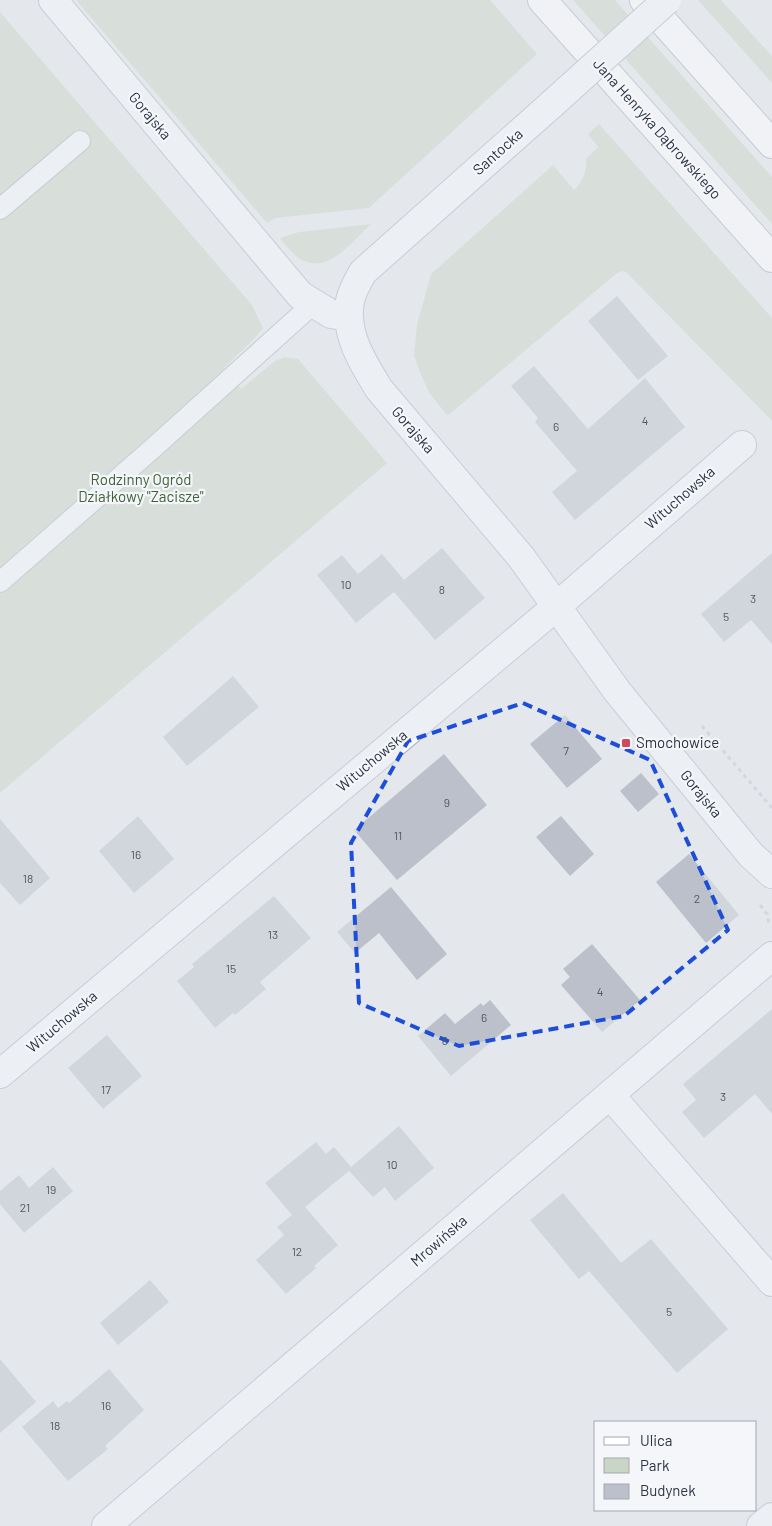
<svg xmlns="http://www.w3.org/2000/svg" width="772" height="1526" viewBox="0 0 772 1526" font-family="Barlow,sans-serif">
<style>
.green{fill:#c9d6c5}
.building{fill:#bbc0ca}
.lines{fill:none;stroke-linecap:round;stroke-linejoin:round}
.service-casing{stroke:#a9aeb7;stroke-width:22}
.minor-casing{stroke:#a9aeb7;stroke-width:30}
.primary-casing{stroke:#a3abb8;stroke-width:30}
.path{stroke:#c2c5cb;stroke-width:3;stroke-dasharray:4 4;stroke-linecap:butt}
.service{stroke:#f7f8fa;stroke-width:20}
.minor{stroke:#f7f8fa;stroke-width:28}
.primary{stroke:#fff;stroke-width:28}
.minor-bridge-casing{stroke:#a9aeb7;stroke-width:30;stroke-linecap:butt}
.minor-bridge{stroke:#f7f8fa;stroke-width:28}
.marked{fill:none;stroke:#1d4ed8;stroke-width:4;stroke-dasharray:10 6;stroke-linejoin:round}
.poi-dot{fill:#d1495b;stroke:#f4f6f9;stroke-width:2}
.labels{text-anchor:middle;stroke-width:4.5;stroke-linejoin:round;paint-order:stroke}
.number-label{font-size:12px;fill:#4f5766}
.street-label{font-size:15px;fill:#2b3445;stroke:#f4f6f9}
.park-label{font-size:15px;fill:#3f6138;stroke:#f4f6f9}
.poi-label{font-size:15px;fill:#2b3445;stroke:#f4f6f9;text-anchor:start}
</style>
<rect width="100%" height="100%" fill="#e4e7ec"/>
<path class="green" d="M76,0H490L537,54L369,208L275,218L267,223Z
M573,0H615L772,177V224Z
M698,0H721L772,56V83Z
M0,12L252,305L263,328L255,338L224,368L241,389L275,361L285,357L298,359L387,463L0,793Z
M599,124L772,318V421L626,272L621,271L616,274L451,413L447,415L430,394L422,377L414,356L417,325L431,274L553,165L574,190C583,181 587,171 586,159L598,147L588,134Z
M371,224C351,243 325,279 296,256C290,251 285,244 280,238L299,232Z"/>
<path class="building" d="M617,296L668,356L638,380L588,321Z
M534,366L588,429L645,378L685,427L575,520L552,492L577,471L535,422L538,418L511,386Z
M442,548L485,598L435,640L394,592L356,623L317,575L342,555L358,574L382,554L404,580Z
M772,553V644L751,620L724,642L701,614Z
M233,676L259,707L187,766L163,737Z
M565,715L602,759L567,788L530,744Z
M444,754L487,805L397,880L354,830Z
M641,773L659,794L638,812L620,791Z
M138,816L174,859L134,893L99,851Z
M561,816L594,854L570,876L536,837Z
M0,819L50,878L20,905L0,883Z
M689,854L739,915L706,943L656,882Z
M391,887L447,954L417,980L379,933L355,953L337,932Z
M274,896L311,938L260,982L266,989L235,1015L233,1013L215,1028L177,981L194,967L192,964Z
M592,944L640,1000L602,1032L561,985L570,977L563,969Z
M490,1000L511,1025L451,1076L418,1036L445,1013L455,1024L481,1003L483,1006Z
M772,1009V1114L755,1094L704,1138L682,1112L696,1100L683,1084Z
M107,1035L142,1076L103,1109L68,1068Z
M399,1126L434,1168L395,1201L385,1187L373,1197L349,1171L305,1207L338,1245L314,1266L316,1268L286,1294L256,1260L284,1235L277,1227L292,1215L265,1183L316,1142L326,1154L334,1147L351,1167Z
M53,1167L73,1191L24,1233L0,1204V1191L19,1175L29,1188Z
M563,1193L621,1263L651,1239L728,1329L677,1373L589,1271L579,1279L530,1220Z
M150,1280L169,1302L118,1345L100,1323Z
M0,1359L36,1402L0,1433Z
M109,1369L144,1410L105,1446L108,1449L68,1481L22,1427L53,1401L58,1408L67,1401L69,1403Z"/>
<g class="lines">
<g class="service-casing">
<path id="service" d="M0,209L80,141
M0,582L152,449L313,304"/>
</g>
<g class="minor-casing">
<path id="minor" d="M53,0L300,295L331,314L349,317
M552,104L363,272C358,281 352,291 350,301C344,334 363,363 379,389L521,557L617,691L751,855L772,874
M0,1074L557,606L742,445
M610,1095L772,1282
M106,1526L772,956
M761,1526L772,1517"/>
</g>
<g class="primary-casing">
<path id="primary" d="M542,0L772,258
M644,0L772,144"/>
</g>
<path class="path" d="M702,726L772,808
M760,905L767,914L769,923"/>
<use href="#service" class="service"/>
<use href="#minor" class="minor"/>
<use href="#primary" class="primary"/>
<g class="minor-bridge-casing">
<path id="minor-bridge" d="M552,104L667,0"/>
</g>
<use href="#minor-bridge" class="minor-bridge"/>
</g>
<path d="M0 0H772V1526H0ZM523,703L650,760L728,930L624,1016L459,1046L359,1003L351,843L408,741Z" fill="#e4e7ec" fill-opacity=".55" fill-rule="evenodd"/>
<path class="marked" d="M523,703L650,760L728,930L624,1016L459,1046L359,1003L351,843L408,741Z"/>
<rect class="poi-dot" x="621" y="738" width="10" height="10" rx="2.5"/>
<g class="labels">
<g class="number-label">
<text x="645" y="425">4</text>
<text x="556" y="431">6</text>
<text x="346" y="589">10</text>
<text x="442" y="594">8</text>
<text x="753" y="603">3</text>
<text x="726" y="621">5</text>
<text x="566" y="755">7</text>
<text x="447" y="807">9</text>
<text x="398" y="840">11</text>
<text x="136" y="859">16</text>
<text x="28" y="883">18</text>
<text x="697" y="903">2</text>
<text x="273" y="939">13</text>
<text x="231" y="973">15</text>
<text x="600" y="996">4</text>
<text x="484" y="1022">6</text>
<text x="445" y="1045">8</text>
<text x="106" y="1094">17</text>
<text x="723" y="1101">3</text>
<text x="392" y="1169">10</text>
<text x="51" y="1194">19</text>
<text x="25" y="1212">21</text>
<text x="297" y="1256">12</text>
<text x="669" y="1316">5</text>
<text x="106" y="1410">16</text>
<text x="55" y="1430">18</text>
</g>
<g class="street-label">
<text transform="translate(150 116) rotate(50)" y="5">Gorajska</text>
<text transform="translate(657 129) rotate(48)" y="5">Jana Henryka Dąbrowskiego</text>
<text transform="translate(498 152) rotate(-42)" y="5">Santocka</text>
<text transform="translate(413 430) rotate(49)" y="5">Gorajska</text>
<text transform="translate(680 498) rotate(-41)" y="5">Wituchowska</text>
<text transform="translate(372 761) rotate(-40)" y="5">Wituchowska</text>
<text transform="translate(701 794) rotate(51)" y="5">Gorajska</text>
<text transform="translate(62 1022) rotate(-40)" y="5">Wituchowska</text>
<text transform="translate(439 1241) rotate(-41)" y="5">Mrowińska</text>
</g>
<g class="park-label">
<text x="141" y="485">Rodzinny Ogród<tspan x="141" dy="17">Działkowy "Zacisze"</tspan></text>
</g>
<g class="poi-label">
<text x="636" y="748">Smochowice</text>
</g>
</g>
<rect x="594" y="1421" width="162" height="90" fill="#f4f6f9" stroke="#a4a8b1"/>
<rect x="604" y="1437" width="25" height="8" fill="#ffffff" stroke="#a4a8b1"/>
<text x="640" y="1446" font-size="15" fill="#2b3445">Ulica</text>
<rect x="604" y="1458" width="25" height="15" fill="#c9d6c5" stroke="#a4a8b1"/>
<text x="640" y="1471" font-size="15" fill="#2b3445">Park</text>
<rect x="604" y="1484" width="25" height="15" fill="#bbc0ca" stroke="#a4a8b1"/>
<text x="640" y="1496" font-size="15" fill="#2b3445">Budynek</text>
</svg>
